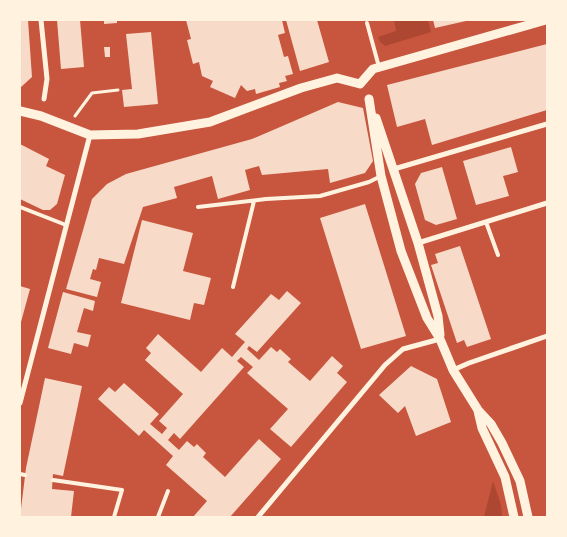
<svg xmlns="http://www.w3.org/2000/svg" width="567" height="537" viewBox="0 0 567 537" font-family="Raleway,sans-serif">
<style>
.green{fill:#ae4732}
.building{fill:#f7dbc8}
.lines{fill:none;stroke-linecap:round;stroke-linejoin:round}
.path{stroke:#fff3e0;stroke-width:3}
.service{stroke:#fff3e0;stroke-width:4}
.minor{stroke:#fff3e0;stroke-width:5}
.tertiary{stroke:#fff3e0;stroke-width:9}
</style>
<rect width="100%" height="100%" fill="#c8553d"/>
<path class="green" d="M394,20H428L431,32L385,46L380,42L378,37L396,31Z
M493,481L501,505L502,517H484Z"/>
<path class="building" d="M20,20H28L32,77L20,88Z
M57,20H80L84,67L61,69Z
M104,20H117V23L104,24Z
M186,20H282L285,33L278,35L284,57L288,56L293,74L285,76L287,81L279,83L280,87L256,94L255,89L247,91L241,85L235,98L210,87L213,81L202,76L199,62L193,64L187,40L191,39Z
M286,20H317L329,62L300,71Z
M433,20H466V21L435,28Z
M151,32L158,104L124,107L122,90L132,89L126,34Z
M547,44V110L432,145L425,119L397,127L387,85Z
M104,47H110V57H105Z
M338,102L363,108L373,161L365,173L330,183L328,169L262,175L259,166L245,170L250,190L218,199L212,176L174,187L177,198L143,207L124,264L99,258L96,270L93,269L90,279L101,282L97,297L66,289L92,199L107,184L126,174L252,139Z
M20,144L49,159L46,166L65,175L57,204L50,210H43L20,199Z
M511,147L518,172L503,176L509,196L476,205L463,161Z
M442,167L457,219L436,225L425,220L415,184L421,173Z
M365,204L406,336L361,349L320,218Z
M142,220L193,233L183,271L211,278L204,305L194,303L190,320L121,303Z
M460,246L491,339L467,347L464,340L457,343L431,265L438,263L435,254Z
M20,286L30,289L21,322L20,321Z
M287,291L301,303L257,352L249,346L247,349L259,360L271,347L277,352L280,349L291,359L288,362L310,381L332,356L343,366L337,373L347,382L291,447L270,429L288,409L247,373L253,367L241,357L237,361L244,367L180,439L174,433L168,440L179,450L187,441L194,447L197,444L206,453L203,457L225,477L259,439L281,459L230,517H193L207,501L166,465L173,456L144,430L139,436L98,399L109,387L115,392L124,383L159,414L150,424L162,434L167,428L159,421L183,394L145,360L151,353L146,348L158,334L201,372L222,348L232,357L245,342L235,334L271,294L279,300Z
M63,292L95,301L93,311L84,308L77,332L91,335L88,347L74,343L71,354L48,348Z
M411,366L437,379L451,422L416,436L405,406L398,413L379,395Z
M45,378L82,386L63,476L53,474L52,489L74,491L71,517H20L26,468Z"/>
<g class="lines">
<path class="path" d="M75,116L92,93L118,90"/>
<path class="service" d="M367,23L379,67
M20,207L66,225
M198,207L266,199L320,196L369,182L381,176
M486,222L498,255
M233,287L254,201
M20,474L25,475
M53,480L122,490L114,517
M158,517L168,491"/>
<path class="minor" d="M41,20L47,79L44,99
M394,169L547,124
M418,243L547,203
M453,370L469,363L547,336
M20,403L90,135
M258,517L385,365L403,349L440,339"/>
<path class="tertiary" d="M369,99L381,176L401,251L427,318L440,339L453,370L478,410L491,424L502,443L520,481L528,517
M20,111L41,116L90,135L138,134L210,122L301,88L337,78L360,84L373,69L546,20
M376,118L418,243L438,316L440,335
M478,411L482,428L505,477L514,517"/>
</g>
<rect width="567" height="537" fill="none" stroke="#fff3e0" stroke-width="42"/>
</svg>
